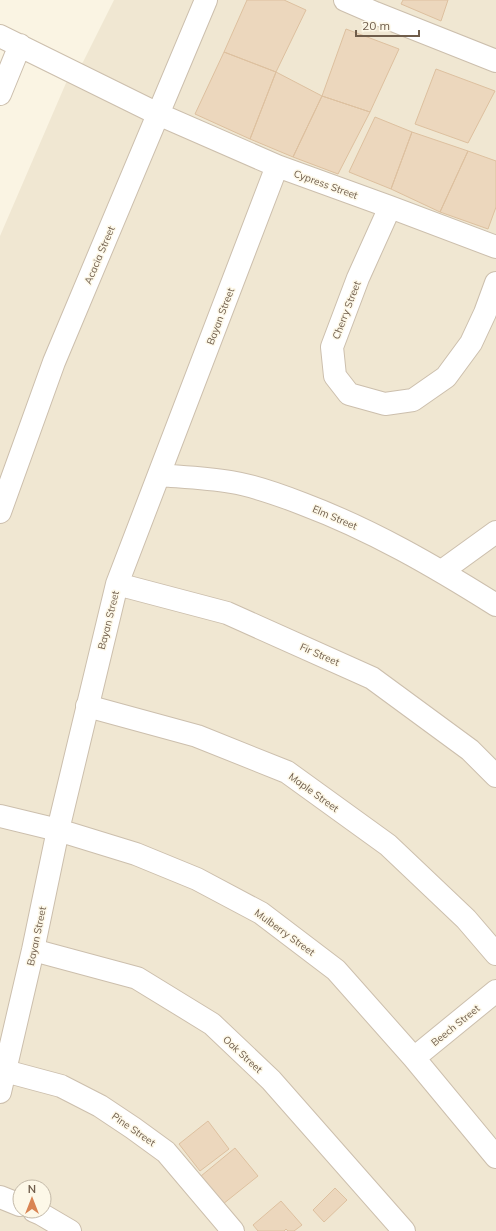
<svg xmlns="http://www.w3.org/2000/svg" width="496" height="1231" viewBox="0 0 496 1231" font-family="Mulish,sans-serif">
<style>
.residential{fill:#f0e7d2;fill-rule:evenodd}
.building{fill:#ecd7bd;stroke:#ddc09f}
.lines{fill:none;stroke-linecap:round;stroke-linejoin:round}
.minor-casing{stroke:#ccbfad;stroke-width:24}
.minor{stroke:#fff;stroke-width:22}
.labels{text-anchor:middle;stroke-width:3;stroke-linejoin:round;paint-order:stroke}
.street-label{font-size:10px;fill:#6f5d4b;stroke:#fdf8e8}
</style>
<rect width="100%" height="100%" fill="#faf4e3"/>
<path class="residential" d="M114,0H496V1231H0V236L66,83L83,62ZM20,1187H44V1211H20Z"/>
<path class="building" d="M247,0H284L306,10L276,72L224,52Z
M403,0H448L441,21L401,4Z
M346,29L399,49L370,112L322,96Z
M224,52L276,72L250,139L195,114Z
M436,69L495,91L468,143L415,124Z
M276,72L322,96L293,157L250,139Z
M322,96L370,112L338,174L293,157Z
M375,117L412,132L391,189L349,172Z
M412,132L468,151L440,212L391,189Z
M468,151L496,161V207L488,229L440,212Z
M208,1121L229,1149L200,1171L179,1144Z
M235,1148L258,1176L223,1204L201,1176Z
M335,1188L347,1200L324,1222L313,1210Z
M281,1201L302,1225L294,1231H288L286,1229L284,1231H258L253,1225Z"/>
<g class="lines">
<g class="minor-casing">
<path id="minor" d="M345,0L375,13L496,61
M0,36L158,114L277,166L390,207L496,247
M0,94L20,45
M390,207L358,278L332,347L335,376L349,394L385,404L413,400L446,377L471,343L485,313L496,283
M159,475C183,477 207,478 231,482C256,486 280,495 303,504C372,530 434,566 496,605
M0,512L54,362L206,0
M442,571L496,532
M117,584L227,613L372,678L470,750L496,776
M87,706L197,736L287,772L388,845L466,919L496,954
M0,816L58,830L136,854L197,879L261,913L336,970L414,1058L496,1157
M33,950L137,978L212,1024L271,1080L404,1231
M414,1058L496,991
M5,1071L61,1086L100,1106L133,1128L166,1152L233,1231
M0,1092L33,950L58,830L117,584L277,166
M0,1197L20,1205
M34,1211L41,1214L70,1231"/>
</g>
<use href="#minor" class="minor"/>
</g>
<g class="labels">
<g class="street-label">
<text transform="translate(326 184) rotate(20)" y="4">Cypress Street</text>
<text transform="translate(99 255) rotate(-67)" y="4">Acacia Street</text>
<text transform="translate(346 310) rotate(-69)" y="4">Cherry Street</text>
<text transform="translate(220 316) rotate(-69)" y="4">Bayan Street</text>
<text transform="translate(335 517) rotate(23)" y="4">Elm Street</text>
<text transform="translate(108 620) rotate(-76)" y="4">Bayan Street</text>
<text transform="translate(320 654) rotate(24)" y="4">Fir Street</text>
<text transform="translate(314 792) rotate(36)" y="4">Maple Street</text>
<text transform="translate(285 932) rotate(36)" y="4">Mulberry Street</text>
<text transform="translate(36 936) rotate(-78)" y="4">Bayan Street</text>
<text transform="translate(455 1025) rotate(-39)" y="4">Beech Street</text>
<text transform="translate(243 1054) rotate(43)" y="4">Oak Street</text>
<text transform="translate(134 1129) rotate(35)" y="4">Pine Street</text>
</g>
</g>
<g transform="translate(32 1199)"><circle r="19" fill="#fdf8e8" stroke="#c4baa9"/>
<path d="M0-3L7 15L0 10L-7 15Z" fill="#d98453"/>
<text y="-6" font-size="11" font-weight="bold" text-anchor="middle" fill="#6f5d4b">N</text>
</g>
<path d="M356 30v6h63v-6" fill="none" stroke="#6f5d4b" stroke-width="2"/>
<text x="362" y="30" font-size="12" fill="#6f5d4b" stroke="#fdf8e8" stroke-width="3" paint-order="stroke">20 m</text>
</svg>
